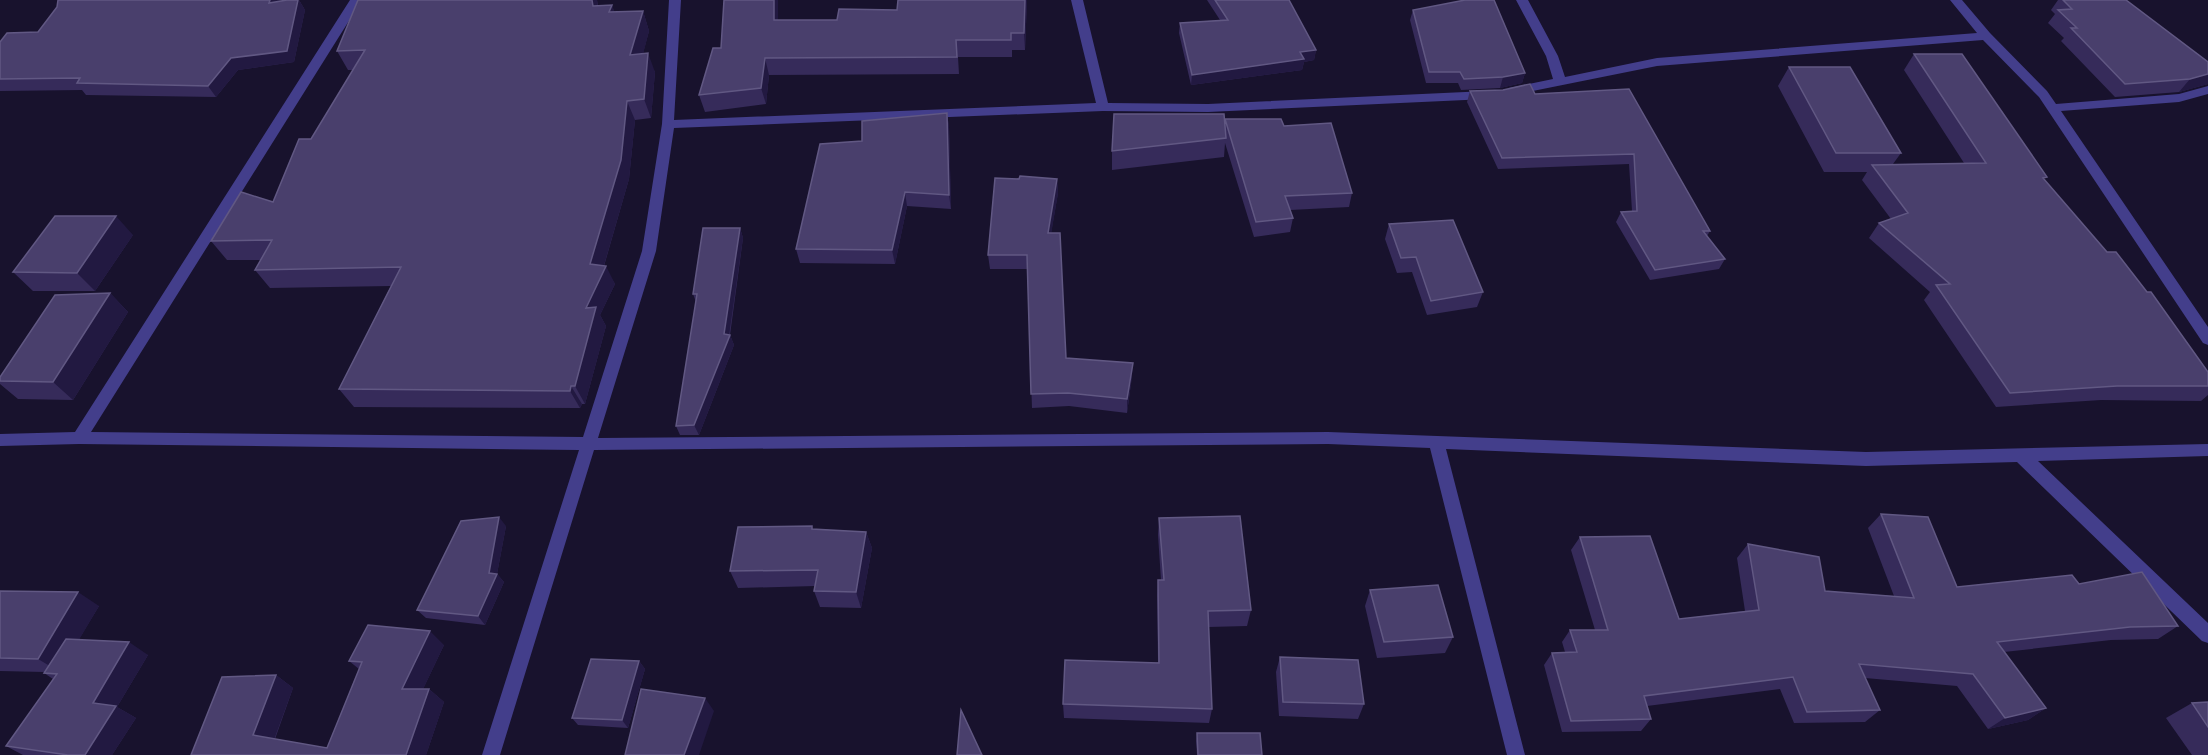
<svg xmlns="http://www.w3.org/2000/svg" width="2208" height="755" viewBox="0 0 2208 755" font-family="Inter,sans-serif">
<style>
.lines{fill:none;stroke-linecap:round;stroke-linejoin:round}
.minor{fill:#433e8b;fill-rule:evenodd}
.wall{fill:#362b5a}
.shaded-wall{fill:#221941}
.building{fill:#493f6c;stroke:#615883;stroke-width:1.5}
</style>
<rect width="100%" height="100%" fill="#18122d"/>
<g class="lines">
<path class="minor" d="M350,0H362L91,432L583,437L642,251L662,124L669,0H681L674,120L1096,103L1071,0H1083L1108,103L1208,104L1487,91L1493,95L1487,99L1208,112L1103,111L674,128L656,251L598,438L1328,432L1866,452L2208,444V456L2038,461L2208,623V643L2202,641L2017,462L1866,466L1446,449L1525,755H1507L1430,448L1328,444L594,450L500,755H482L579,450L79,444L0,446V434L75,432Z
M1516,0H1528L1558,56L1565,77L1657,58L1977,33L1950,0H1962L1990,33L2047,91L2056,104L2179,94L2208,86V94L2179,102L2061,111L2208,327V345L2203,343L2039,97L1983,40L1657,66L1513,95L1507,91L1509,88L1553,79L1546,56Z"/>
</g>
<path class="wall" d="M58,0H299L305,10L294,62L238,70L216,97L86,95L82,90L0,91V42L38,32L57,7Z
M358,0H597L598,6L612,5L614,12L643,11L649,31L643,53L655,72L651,118L635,120L629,179L604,266L615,284L600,315L606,326L585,404H582L580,408L354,407L339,389L391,286L270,288L255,270L261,260H227L211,241L273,202L311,139L353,70H348L337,51Z
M898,0H1027L1025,50H1012V57H958L959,74L769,75L766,104L705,112L699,95L721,48L778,20H837L897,10Z
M1207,0H1289L1316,50L1314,60L1304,62L1302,70L1191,85L1179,33L1180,23L1220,20Z
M2058,0H2126L2208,62V84L2179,92L2115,97L2061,41L2064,38L2048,23L2055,14L2051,10Z
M1413,10L1525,73L1522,83L1500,88L1461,90L1458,83H1426L1410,20Z
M1914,54L2045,180L2208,372V395L2201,401L2101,400L1996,407L1924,300L1930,292L1869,238L1879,223L1891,219L1862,180L1867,172H1824L1778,86L1789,67L1901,153L1893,164L1964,163L1904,70Z
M1629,89L1710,231L1707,236L1725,259L1719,269L1650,280L1616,222L1621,212L1632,211L1629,164L1498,169L1467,102L1470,91L1535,94Z
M947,113L949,127L951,209L907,206L895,264L800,263L796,249L862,141Z
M1225,119L1284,126L1352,193L1349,207L1290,210L1293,218L1290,232L1254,237L1225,143L1224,157L1112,170V151Z
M1019,179H1057L1058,193L1051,233L1066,358L1132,376L1127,413L1069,406L1032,408L1027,269H990L988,255Z
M1389,224L1483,292L1477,307L1427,315L1412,272L1397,273L1385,239Z
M740,228L743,238L730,335L734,345L699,435H680L676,426L696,302L693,294Z
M133,235L95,291H33L13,272Z
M110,293L128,312L73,400L18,399L0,384V377Z
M1881,514L1957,587L2079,584L2178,626L2158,639L2111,640L2004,652L2046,708L2028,720L1988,729L1957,686L1865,678L1880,710L1865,722L1794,723L1780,689L1647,706L1651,719L1641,731L1562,732L1544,665L1552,653L1565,652L1562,642L1570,630H1595L1571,550L1580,537L1679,619L1745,611L1737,558L1748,544L1825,591L1894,596L1868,528Z
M1159,518L1251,610L1247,626L1209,627L1212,709L1209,723L1064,718L1063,704L1158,662L1157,595L1158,580H1161L1158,535Z
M506,526L497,574L504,582L485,625L426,618L417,610Z
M813,529L866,532L872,548L861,608L820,607L814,591L815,586L738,588L730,571Z
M1370,590L1453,637L1445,653L1377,658L1365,606Z
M0,591L99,606L79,639L148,655L117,707L136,718L112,755H23L6,746L53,679L44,673V672L0,671Z
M444,645L423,689H429L444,702L426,755H191L276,675L293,688L275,739L327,748L359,669L349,661Z
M1280,657L1364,704L1358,719L1279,716L1276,672Z
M639,661L645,669L628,728L578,725L572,718Z
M2208,702V755H2192L2166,718L2192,703Z
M1197,733L1262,755H1197L1196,741Z"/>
<path class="shaded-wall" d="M270,0H283L276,14L269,3Z
M298,0H299L305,10L294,62L238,70L216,97L208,86L231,58Z
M592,0H597L600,25L593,6Z
M774,0H778V37L774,20Z
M1025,0H1027L1025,50L1024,33Z
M612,5L619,24L609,12Z
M643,11L649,31L638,74L630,55Z
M1316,50L1314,60L1304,62L1302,70L1191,85L1192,75L1300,52Z
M648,53L655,72L651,118L644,99Z
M765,58L769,75L766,104L761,88Z
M1525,73L1522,83L1500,88L1503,77Z
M2208,74V84L2179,92L2190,79Z
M627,101L635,120L629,179L600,279L606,266L615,284L600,315L606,326L585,404L575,386L586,308L590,264Z
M947,113L949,127L951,209L949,195Z
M1057,179L1058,193L1049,247L1048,233Z
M905,192L907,206L895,264L892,250Z
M116,216L133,235L95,291L77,273Z
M740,228L743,238L729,336L730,335L734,345L699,435L694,425L724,334Z
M110,293L128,312L73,400L53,382Z
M1133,363L1132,376L1127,413V399Z
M571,386L582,404L580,408L570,391Z
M499,517L506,526L497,574L504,582L485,625L478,616L489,573Z
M866,532L872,548L861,608L856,592Z
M78,592L99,606L60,672L38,659Z
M430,631L444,645L417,702L402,689Z
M129,642L148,655L117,707L136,718L112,755H85L93,703Z
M639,661L645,669L628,728L622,720Z
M276,675L293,688L271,748L253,735Z
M429,689L444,702L426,755H406Z
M705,698L714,711L699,755H684Z
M2046,708L2028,720L1988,729L2005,718Z"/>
<path class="building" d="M58,0H270L269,3L287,0H298L287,51L231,58L208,86L77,83L80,78L0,79V42L7,33L38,32L57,7Z
M358,0H592L593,6L612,5L609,12L643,11L630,55L648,53L644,99L627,101L621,160L590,264L606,266L586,308L596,307L575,386H571L570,391L339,389L401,267L255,270L272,240L211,241L241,192L273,202L299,139H311L365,50L337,51Z
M724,0H774V20H837L839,9L897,10L898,0H1025L1024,33H1011V40H956L957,57L765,58L761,88L699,95L713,48H721Z
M1215,0H1289L1316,50L1300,52L1304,59L1192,75L1180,23L1228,20Z
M1465,0H1494L1525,73L1503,77L1464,79L1460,72H1429L1413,10Z
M2063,0H2126L2208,62V74L2190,79L2125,84L2071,28H2077L2058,10L2072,9Z
M1914,54H1962L2047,177L2043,178L2107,252H2116L2147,292H2151L2208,372V386H2117L2010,393L1936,285L1950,284L1879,223L1908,213L1872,165L1986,163Z
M1789,67H1850L1901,153H1836Z
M1530,84L1535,94L1629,89L1710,231H1703L1725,259L1655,270L1621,212L1637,211L1634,154L1502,158L1470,91L1503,90Z
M947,113L949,195L905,192L892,250L796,249L820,144L862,141V121Z
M1114,114H1224L1226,138L1112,151Z
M1225,119H1281L1284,126L1331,123L1352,193L1285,196L1293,218L1256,222Z
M1020,176L1057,179L1048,233H1060L1066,358L1133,363L1127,399L1068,393L1031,394L1027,255H988L995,178L1019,179Z
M55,216H116L77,273L13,272Z
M1453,220L1483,292L1431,301L1416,257L1401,258L1389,224Z
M703,228H740L724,334L730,335L694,425L676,426L697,294H693Z
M110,293L53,382L0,381V377L55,295Z
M1881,514L1928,517L1957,587L2072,575L2079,584L2142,572L2178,626L2130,627L1997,642L2046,708L2005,718L1973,674L1859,664L1880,710L1807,712L1793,677L1644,696L1651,719L1571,721L1552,653L1577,652L1570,630H1608L1580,537L1650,536L1679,619L1759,610L1748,544L1819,557L1825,591L1914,598Z
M1240,516L1251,610L1208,611L1212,709L1063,704L1065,660L1159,663L1158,580H1164L1159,518Z
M499,517L489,573L497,574L478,616L417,610L461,521Z
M812,526V529L866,532L856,592L814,591L818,570L730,571L738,527Z
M1438,585L1453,637L1384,642L1370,590Z
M0,591L78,592L38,659L0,658Z
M368,625L430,631L402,689H429L406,755H191L222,677L276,675L253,735L327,748L362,662L349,661Z
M66,639L129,642L93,703L116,706L85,755H68L6,746L57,674L44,673Z
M1280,657L1358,660L1364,704L1283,702Z
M591,659L639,661L622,720L572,718Z
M641,689L705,698L684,755H625Z
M2208,702V727L2192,703Z
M961,710L982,755H957Z
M1197,733H1260L1262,755H1198Z"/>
</svg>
